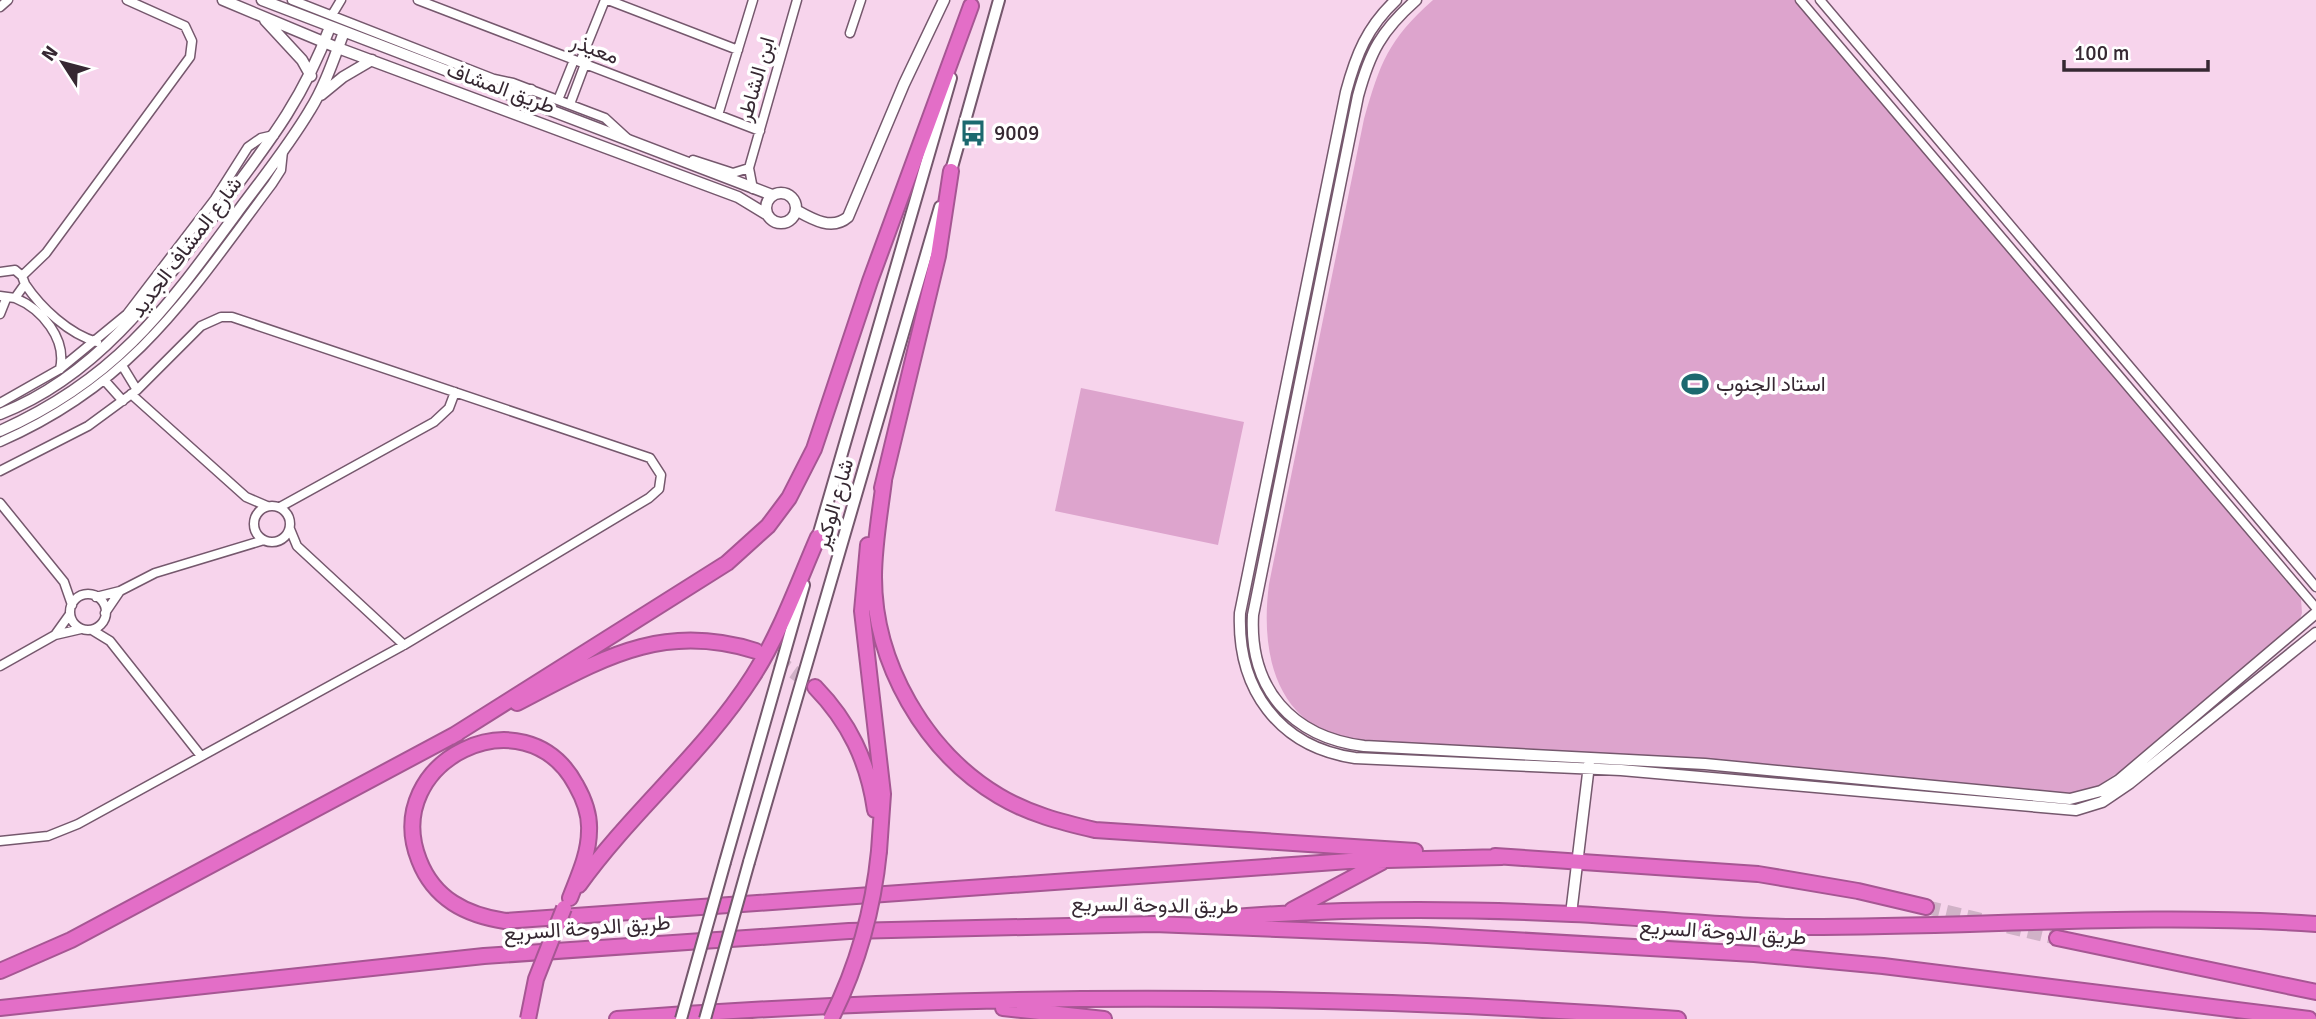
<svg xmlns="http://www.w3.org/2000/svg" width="2316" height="1019" viewBox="0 0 2316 1019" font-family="Signika,Vazirmatn,sans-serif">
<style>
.green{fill:#dda4cd}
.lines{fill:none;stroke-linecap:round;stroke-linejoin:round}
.motorway-tunnel{stroke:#d0b2c7;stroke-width:14;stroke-dasharray:14 7;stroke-linecap:butt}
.minor-casing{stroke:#75586d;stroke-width:11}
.tertiary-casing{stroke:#75586d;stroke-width:13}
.secondary-casing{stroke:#75586d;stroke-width:14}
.motorway-casing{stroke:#a65693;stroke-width:18}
.minor{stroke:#fff;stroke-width:8}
.tertiary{stroke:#fff;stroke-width:10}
.secondary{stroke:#fff;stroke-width:10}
.motorway{stroke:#e36ec7;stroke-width:14}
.secondary-bridge-casing{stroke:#75586d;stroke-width:14;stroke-linecap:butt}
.motorway-bridge-casing{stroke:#a65693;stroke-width:18;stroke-linecap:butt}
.secondary-bridge{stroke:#fff;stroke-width:10}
.motorway-bridge{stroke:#e36ec7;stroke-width:14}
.labels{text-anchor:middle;stroke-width:7;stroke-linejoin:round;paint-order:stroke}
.street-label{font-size:21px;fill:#362832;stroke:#fff}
.poi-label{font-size:21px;fill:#362832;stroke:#fff;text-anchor:start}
</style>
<rect width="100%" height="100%" fill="#f7d4ec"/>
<path class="green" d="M1433,0H1797L2301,599L2302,613L2298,625L2122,770L2096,787L2068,794L1658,756L1627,758C1568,754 1510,750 1452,746C1420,744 1387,745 1356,740C1275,728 1260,652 1269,584L1364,119C1380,63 1388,40 1433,0Z
M1081,388L1244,422L1218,545L1055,511Z"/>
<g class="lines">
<path class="motorway-tunnel" d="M757,651L778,661L815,687
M1926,907L2057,938"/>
<g class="minor-casing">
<path id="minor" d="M292,0L494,79L513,83L605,118L629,140
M418,0L760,131
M608,0L738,50
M1800,0L2316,608
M1820,0L2316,587
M0,7L8,0
M332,15L341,0
M850,33L861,0
M580,62L605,0
M558,100L574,60
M570,104L585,64
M718,115L753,0
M693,160L733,173L749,168
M753,189L749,168L797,0
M0,272L15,270L22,276L25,284L15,298L0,296
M22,276L46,253L190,57L192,41L185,26L127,0
M25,284C41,308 69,334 97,342
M15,298C42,309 67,339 60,369
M0,314L6,299
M123,367L137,390
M106,382L123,401
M131,394L246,497L267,506
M0,403L60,369L127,314L215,199L248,147L261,138L274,135
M0,442C135,383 188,296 272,184L281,170L283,151
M0,471L88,426L137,390L201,326L221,317H232L650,458L661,475L659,489L649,498L404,645L78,824L48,836L0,841
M0,503L64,582L72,605
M254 524a18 18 0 1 1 36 0a18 18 0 1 1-36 0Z
M280,507L434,422L449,408L455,392
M290,529L297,546L404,645
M70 612a18 18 0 1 1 36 0a18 18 0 1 1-36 0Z
M96,597L120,591L155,573L264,540
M105,613L120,591
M92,630L110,641L201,756
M55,635L70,614
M0,666L55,635L81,629"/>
</g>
<g class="tertiary-casing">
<path id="tertiary" d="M223,0L338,48L738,197L766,214
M262,0L772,195
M1396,0C1367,27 1356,55 1346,92L1240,613C1237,688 1278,747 1355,758L1621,770L2076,810L2102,802L2130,783L2316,633
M1416,0C1381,31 1370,52 1358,96L1253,615C1249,689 1292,737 1364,746L1705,764L2070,799L2101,791L2119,780L2316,613
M265,20L302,60L311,76
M504,93L531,90
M321,95L343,77L372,60
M766 208a15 15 0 1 1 30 0a15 15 0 1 1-30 0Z
M796,210C812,219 832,231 848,217L904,84L944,0
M0,414C98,376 159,290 219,209C266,146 302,102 330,27
M0,431C115,380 164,312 236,214C261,180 288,147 310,110C325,86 334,58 344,32
M1571,914L1589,765"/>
</g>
<g class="secondary-casing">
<path id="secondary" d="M949,178L999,0
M816,543L951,78
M725,862L804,585
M749,862L940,207"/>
</g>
<g class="motorway-casing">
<path id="motorway" d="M884,481C880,513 874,545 874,577C874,663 925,752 999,796C1029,814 1061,822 1095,830L1415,851
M882,488L938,256L951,171
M868,545L862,611L883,794L879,851
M815,687C849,722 868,761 875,810
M517,703C600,660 660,621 756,651
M451,737L727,563L768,526L789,498L814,449L870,281L971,6
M1495,856L1758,874L1858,891L1926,907
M579,885C632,811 704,753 753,676C780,634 798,583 818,537
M570,898C578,877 589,854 589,831C590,815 584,799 576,785C525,690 380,761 419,860C434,899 466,915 505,921L1349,861L1502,857
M1292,910L1382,862
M1211,919C1330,908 1452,908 1572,914C1646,917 1720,927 1794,927C1968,928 2142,912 2316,924
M2057,938L2316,992
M0,971L71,940L458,733
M0,1008L484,956L849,931L1154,924L1427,935L1754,954L1883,966L2309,1019
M1003,1008L1104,1019
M617,1019C970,992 1324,992 1678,1019"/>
</g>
<use href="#minor" class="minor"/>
<use href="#tertiary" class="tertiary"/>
<use href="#secondary" class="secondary"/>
<use href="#motorway" class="motorway"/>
<g class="secondary-bridge-casing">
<path id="secondary-bridge" d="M681,1019L725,862
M705,1019L749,862"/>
</g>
<g class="motorway-bridge-casing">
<path id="motorway-bridge" d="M528,1019L536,979L564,908
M831,1019C858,965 873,912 879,851"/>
</g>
<use href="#secondary-bridge" class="secondary-bridge"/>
<use href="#motorway-bridge" class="motorway-bridge"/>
</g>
<defs>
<g id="bus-bare" transform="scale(2.1)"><path d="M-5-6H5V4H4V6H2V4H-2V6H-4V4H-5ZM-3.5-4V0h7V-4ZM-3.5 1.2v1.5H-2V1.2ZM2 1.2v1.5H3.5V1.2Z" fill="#1c696f" stroke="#fff" stroke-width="2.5" paint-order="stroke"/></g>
<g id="stadium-bare" transform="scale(2.1)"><path d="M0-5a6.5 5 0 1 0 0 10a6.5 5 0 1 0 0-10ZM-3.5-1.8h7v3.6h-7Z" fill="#1c696f" stroke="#fff" stroke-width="2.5" paint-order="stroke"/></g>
</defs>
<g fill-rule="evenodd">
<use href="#bus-bare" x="973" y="133"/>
<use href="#stadium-bare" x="1695" y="384"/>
</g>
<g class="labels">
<g class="street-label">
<text transform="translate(595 49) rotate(21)" y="7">معيذر</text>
<text transform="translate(756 79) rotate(-74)" y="7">ابن الشاطر</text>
<text transform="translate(501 88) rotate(20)" y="7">طريق المشاف</text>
<text transform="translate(186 247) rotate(-53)" y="7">شارع المشاف الجديد</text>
<text transform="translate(834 504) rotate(-74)" y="7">شارع الوكير</text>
<text transform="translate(1155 905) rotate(1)" y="7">طريق الدوحة السريع</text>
<text transform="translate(587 928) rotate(-4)" y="7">طريق الدوحة السريع</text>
<text transform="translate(1723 932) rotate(4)" y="7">طريق الدوحة السريع</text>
</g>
<g class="poi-label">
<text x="994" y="140">9009</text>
<text x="1716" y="391">استاد الجنوب</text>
</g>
</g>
<g transform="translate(63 63) rotate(306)" stroke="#ffffff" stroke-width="5" paint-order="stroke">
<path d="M0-5L12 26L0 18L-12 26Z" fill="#362832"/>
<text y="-10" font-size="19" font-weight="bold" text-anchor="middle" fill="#362832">N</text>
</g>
<path d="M2064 60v10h144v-10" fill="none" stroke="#362832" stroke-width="3.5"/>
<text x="2074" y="60" font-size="21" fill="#362832" stroke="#ffffff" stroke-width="5" paint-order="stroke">100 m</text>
</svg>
